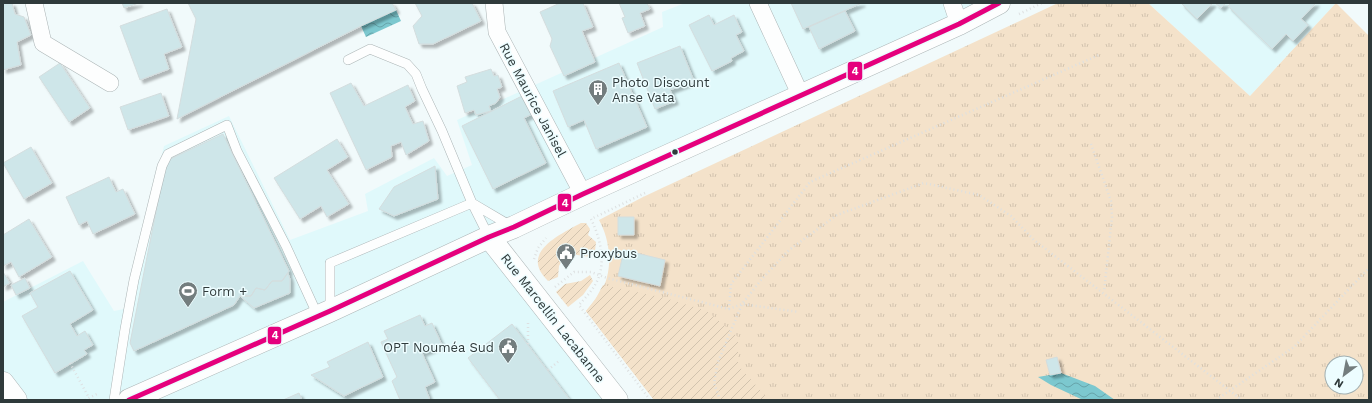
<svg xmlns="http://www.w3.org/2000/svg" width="1372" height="403" font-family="'Work Sans',sans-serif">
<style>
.built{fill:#e0f9fb}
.park{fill:url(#park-tufts);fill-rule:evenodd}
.garden{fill:url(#garden-furrows)}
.water{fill:url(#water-waves)}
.building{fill:#cee6e9;stroke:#d4ddde;filter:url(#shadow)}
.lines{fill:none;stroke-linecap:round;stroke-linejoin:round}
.lane-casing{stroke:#acb5b6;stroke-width:10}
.street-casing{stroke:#acb5b6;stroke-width:18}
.secondary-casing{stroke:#acb5b6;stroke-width:23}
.primary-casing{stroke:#acb5b6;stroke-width:23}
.path{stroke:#dde0e1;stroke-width:2.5;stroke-dasharray:1 3;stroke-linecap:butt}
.lane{stroke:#fdfefe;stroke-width:9}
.street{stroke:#fdfefe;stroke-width:17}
.secondary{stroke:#fdfefe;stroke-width:22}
.primary{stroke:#fdfefe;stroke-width:22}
.bus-1-casing{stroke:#edfdff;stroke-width:8}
.bus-1{stroke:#e5007d;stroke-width:5}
.bus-dot{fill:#2f3a3b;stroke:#edfdff;stroke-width:1.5}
.labels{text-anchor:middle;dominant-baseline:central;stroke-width:3;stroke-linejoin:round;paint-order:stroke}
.poi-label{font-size:13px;fill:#2f3a3b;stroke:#edfdff;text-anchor:start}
.street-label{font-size:13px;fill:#2f3a3b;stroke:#edfdff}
.line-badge{stroke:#edfdff;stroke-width:1.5}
.badge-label{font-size:11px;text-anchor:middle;font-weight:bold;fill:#fff}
</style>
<defs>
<pattern id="park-tufts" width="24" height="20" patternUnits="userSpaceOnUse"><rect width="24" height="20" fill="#f4e2ca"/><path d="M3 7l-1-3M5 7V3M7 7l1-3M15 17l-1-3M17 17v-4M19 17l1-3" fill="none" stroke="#d2c3ae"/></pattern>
<pattern id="garden-furrows" width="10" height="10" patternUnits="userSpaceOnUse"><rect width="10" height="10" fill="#f4e2ca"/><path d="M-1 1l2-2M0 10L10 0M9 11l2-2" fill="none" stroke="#d2c3ae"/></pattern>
<pattern id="water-waves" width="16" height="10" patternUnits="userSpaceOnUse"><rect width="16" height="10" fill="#7cc8cf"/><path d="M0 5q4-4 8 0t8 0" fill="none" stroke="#66a3a9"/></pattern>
<filter id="shadow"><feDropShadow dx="3.5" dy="3.5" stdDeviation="1" flood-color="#0004"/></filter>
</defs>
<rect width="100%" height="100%" fill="#f1fafb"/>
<path class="built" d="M685,3h314l-510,234 128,163h-614v-98l80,-41 31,50 10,-2 40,-163 65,-30 61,124 78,-29 -3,-17 69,-36 13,18 25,-11 -15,-45 206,-93 -1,-15z
M1148,3h188l-86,93z"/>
<path class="park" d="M1058,3h90l102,93 86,-93 33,33v364h-715l-68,-89c7,-9 19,-23 21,-34 5,-19 1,-41 -8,-57l44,-23zM1332,363h24v24h-24z"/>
<path class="garden" d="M581,223h5l4,6 -2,6 8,7 -1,9 -5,6 -19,-3 -7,2 -5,10 -1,11 -10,4c-29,-28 11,-46 33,-58z
M590,275l3,6 -10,14 -15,12 -12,-15 9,-8 16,-3z
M603,285l62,13 42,13 31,26v28l31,35h-115l-68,-89 9,-11z"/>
<path class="water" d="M396,10l5,11 -35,16 -5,-11z
M1061,373l34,13 20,14h-32l-32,-15 -13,-8z"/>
<path class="building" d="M3,3h9l3,11 9,3 7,18 -14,7 4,23 -18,5z
M122,3h17l-15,5z
M188,3h204l4,7 -35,16 -184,93 19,-100z
M415,3h57l9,18 -48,23h-14l-6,-18 9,-10z
M560,3h23l10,24 -11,4 13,31 -31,14 -14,-30 2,-7 -12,-27z
M619,3h28l3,6 -10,4 5,13 -17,7 -6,-15 3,-1z
M791,3h71l-59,26z
M1181,3h32l-16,16z
M1215,3h11l-5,5z
M1231,3h85l-15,16 7,6 -15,16 -7,-7 -14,15 -44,-43z
M167,9l15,38 -18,7 5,15 -29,11 -20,-54z
M845,11l10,20 -36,18 -10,-22z
M709,15l5,10 20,-10 8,17 -6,3 8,16 -13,7 1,3 -20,10 -23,-46z
M680,46l14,35 -24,9 5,11 -20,8 -18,-46z
M60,63l30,45 -21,14 -30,-45z
M619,63l28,64 -51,22 -12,-29 -16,7 -15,-36z
M491,69l3,7 4,-1 4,12 -5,2 3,8 -4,6 -7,3 2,5 -15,4 -2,-5 -9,3 -8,-27 10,-4 -2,-5z
M351,83l13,23 44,-21 7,16 -10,6 8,17 10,-3 6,20 -23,14 -5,-13 -10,4 1,11 -26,13 -36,-77z
M161,93l8,23 -41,14 -8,-23z
M526,94l10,18 -12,6 22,45 -53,26 -31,-63z
M223,134l66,137 -7,10h-10l-7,9 -9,-2 -5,8h-11l-6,9 -100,46 -4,-8 36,-182z
M337,139l11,18 -21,13 22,34 -22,13 -6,-11 -21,13 -26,-41z
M31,147l21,36 -28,16 -21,-36z
M435,166l3,33 -44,17 -15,-7 15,-22z
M109,177l7,15 7,-3 12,25 -42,20 -6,-13 -8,4 -13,-28z
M618,217h16v18h-16z
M29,219l23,38 -33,20 -8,-15 -8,4v-31z
M624,250l41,10 -5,26 -42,-10z
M70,271l23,39 -23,14 7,12 8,-5 8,14 -9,5 3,4 -32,19 -33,-57 16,-9 -8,-14z
M3,272l7,11 -7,4z
M288,273l2,6v14l-36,15 -14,-12h11l5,-8 9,2 7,-9h10z
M25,278l5,10 -14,7 -5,-10z
M420,315l5,11 7,-3 10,22 -20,8 13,29 -10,5 5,13h-30l-8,-19 5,-4 -16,-35 7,-3 -4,-8z
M512,324l16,21 42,55h-70l-32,-42z
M368,342l15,35 -39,19 -33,-21 19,-8 -3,-5z
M1057,357l4,16 -11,2 -4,-15z
M299,393l3,7h-19z"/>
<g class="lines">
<g class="lane-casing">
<path id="lane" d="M348,60l22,-11 37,15 9,10 6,15 20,42 30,72 17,34
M330,311v-48l142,-60 39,23
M114,400l11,-71 9,-49 28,-114 6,-12 59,-29 10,26 49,95 32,70"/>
</g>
<g class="street-casing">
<path id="street" d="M34,3l9,40 67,40
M494,3l3,29 86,162
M758,3l43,93
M952,3l7,21"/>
</g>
<g class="secondary-casing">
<path id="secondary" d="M489,237l128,163
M3,383l13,17"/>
</g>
<g class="primary-casing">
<path id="primary" d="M129,400l201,-89 159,-74 25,-10 69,-33 376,-170 40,-21"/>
</g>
<path class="path" d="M1019,14l23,-11
M1091,144l20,57 1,16 -8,75
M645,193l-54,26c9,18 16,45 5,64 -4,8 -11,15 -17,22l71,95
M534,259l4,-11 8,-10
M555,287l19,-15h17l16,6 122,31 13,-5 19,-24 28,-30 48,-35 87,-32 55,12 32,21 23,24 208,160
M729,309l2,-25 79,-102 289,-127
M528,323v22
M70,363l19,35
M548,370l11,-9
M85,400l14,-7
M720,400l-6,-17 4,-21 24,-58 57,8
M1216,400l78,-53 75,-79"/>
<use href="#lane" class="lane"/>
<use href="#street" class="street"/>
<use href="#secondary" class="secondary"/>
<use href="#primary" class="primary"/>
<g class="bus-1-casing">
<path id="bus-1" d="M129,400l201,-89 159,-74 25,-10 69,-33 376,-170 40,-21"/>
</g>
<use href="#bus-1" class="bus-1"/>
</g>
<defs>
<g id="building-pin" transform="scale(1)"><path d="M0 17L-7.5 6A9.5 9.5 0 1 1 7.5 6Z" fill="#737d7e" stroke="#edfdff"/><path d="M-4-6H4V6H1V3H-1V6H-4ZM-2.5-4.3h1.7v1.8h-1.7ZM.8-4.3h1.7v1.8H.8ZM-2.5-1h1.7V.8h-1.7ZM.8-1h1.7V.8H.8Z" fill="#fff"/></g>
<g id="civic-pin" transform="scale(1)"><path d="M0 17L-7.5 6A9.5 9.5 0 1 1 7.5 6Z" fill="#737d7e" stroke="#edfdff"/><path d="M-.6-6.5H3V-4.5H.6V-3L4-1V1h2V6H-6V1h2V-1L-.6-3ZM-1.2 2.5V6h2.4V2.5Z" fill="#fff"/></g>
<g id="stadium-pin" transform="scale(1)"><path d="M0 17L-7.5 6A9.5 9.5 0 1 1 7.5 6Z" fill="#737d7e" stroke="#edfdff"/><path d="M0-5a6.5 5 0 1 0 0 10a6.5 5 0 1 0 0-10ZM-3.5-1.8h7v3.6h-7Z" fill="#fff"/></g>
</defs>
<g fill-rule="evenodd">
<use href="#building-pin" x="598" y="89"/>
<use href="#civic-pin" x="566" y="253"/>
<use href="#stadium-pin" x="188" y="291"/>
<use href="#civic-pin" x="508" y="347"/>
</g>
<circle class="bus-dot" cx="675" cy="152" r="3.5"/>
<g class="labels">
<g class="poi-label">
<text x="612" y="82">Photo Discount<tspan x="612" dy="15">Anse Vata</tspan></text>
<text x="580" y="253">Proxybus</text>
<text x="202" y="291">Form +</text>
<text x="494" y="347" text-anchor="end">OPT Nouméa Sud</text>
</g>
<g class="street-label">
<text transform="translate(533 100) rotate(62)">Rue Maurice Janisel</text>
<text transform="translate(553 318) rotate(52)">Rue Marcellin Lacabanne</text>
</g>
</g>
<g class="line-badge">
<rect x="847" y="61" width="16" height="20" rx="4" fill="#e5007d"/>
<rect x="557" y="193" width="15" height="19" rx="4" fill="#e5007d"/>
<rect x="267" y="326" width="15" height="19" rx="4" fill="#e5007d"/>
</g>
<g class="badge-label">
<text x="855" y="75">4</text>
<text x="565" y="207">4</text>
<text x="275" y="339">4</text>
</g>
<rect width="1372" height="403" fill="none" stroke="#2f3a3b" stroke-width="8"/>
<g transform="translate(1344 375) rotate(212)"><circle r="19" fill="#edfdff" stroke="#a1afb1"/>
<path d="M0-3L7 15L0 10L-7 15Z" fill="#737d7e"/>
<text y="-6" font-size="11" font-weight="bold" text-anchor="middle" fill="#2f3a3b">N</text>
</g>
</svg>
